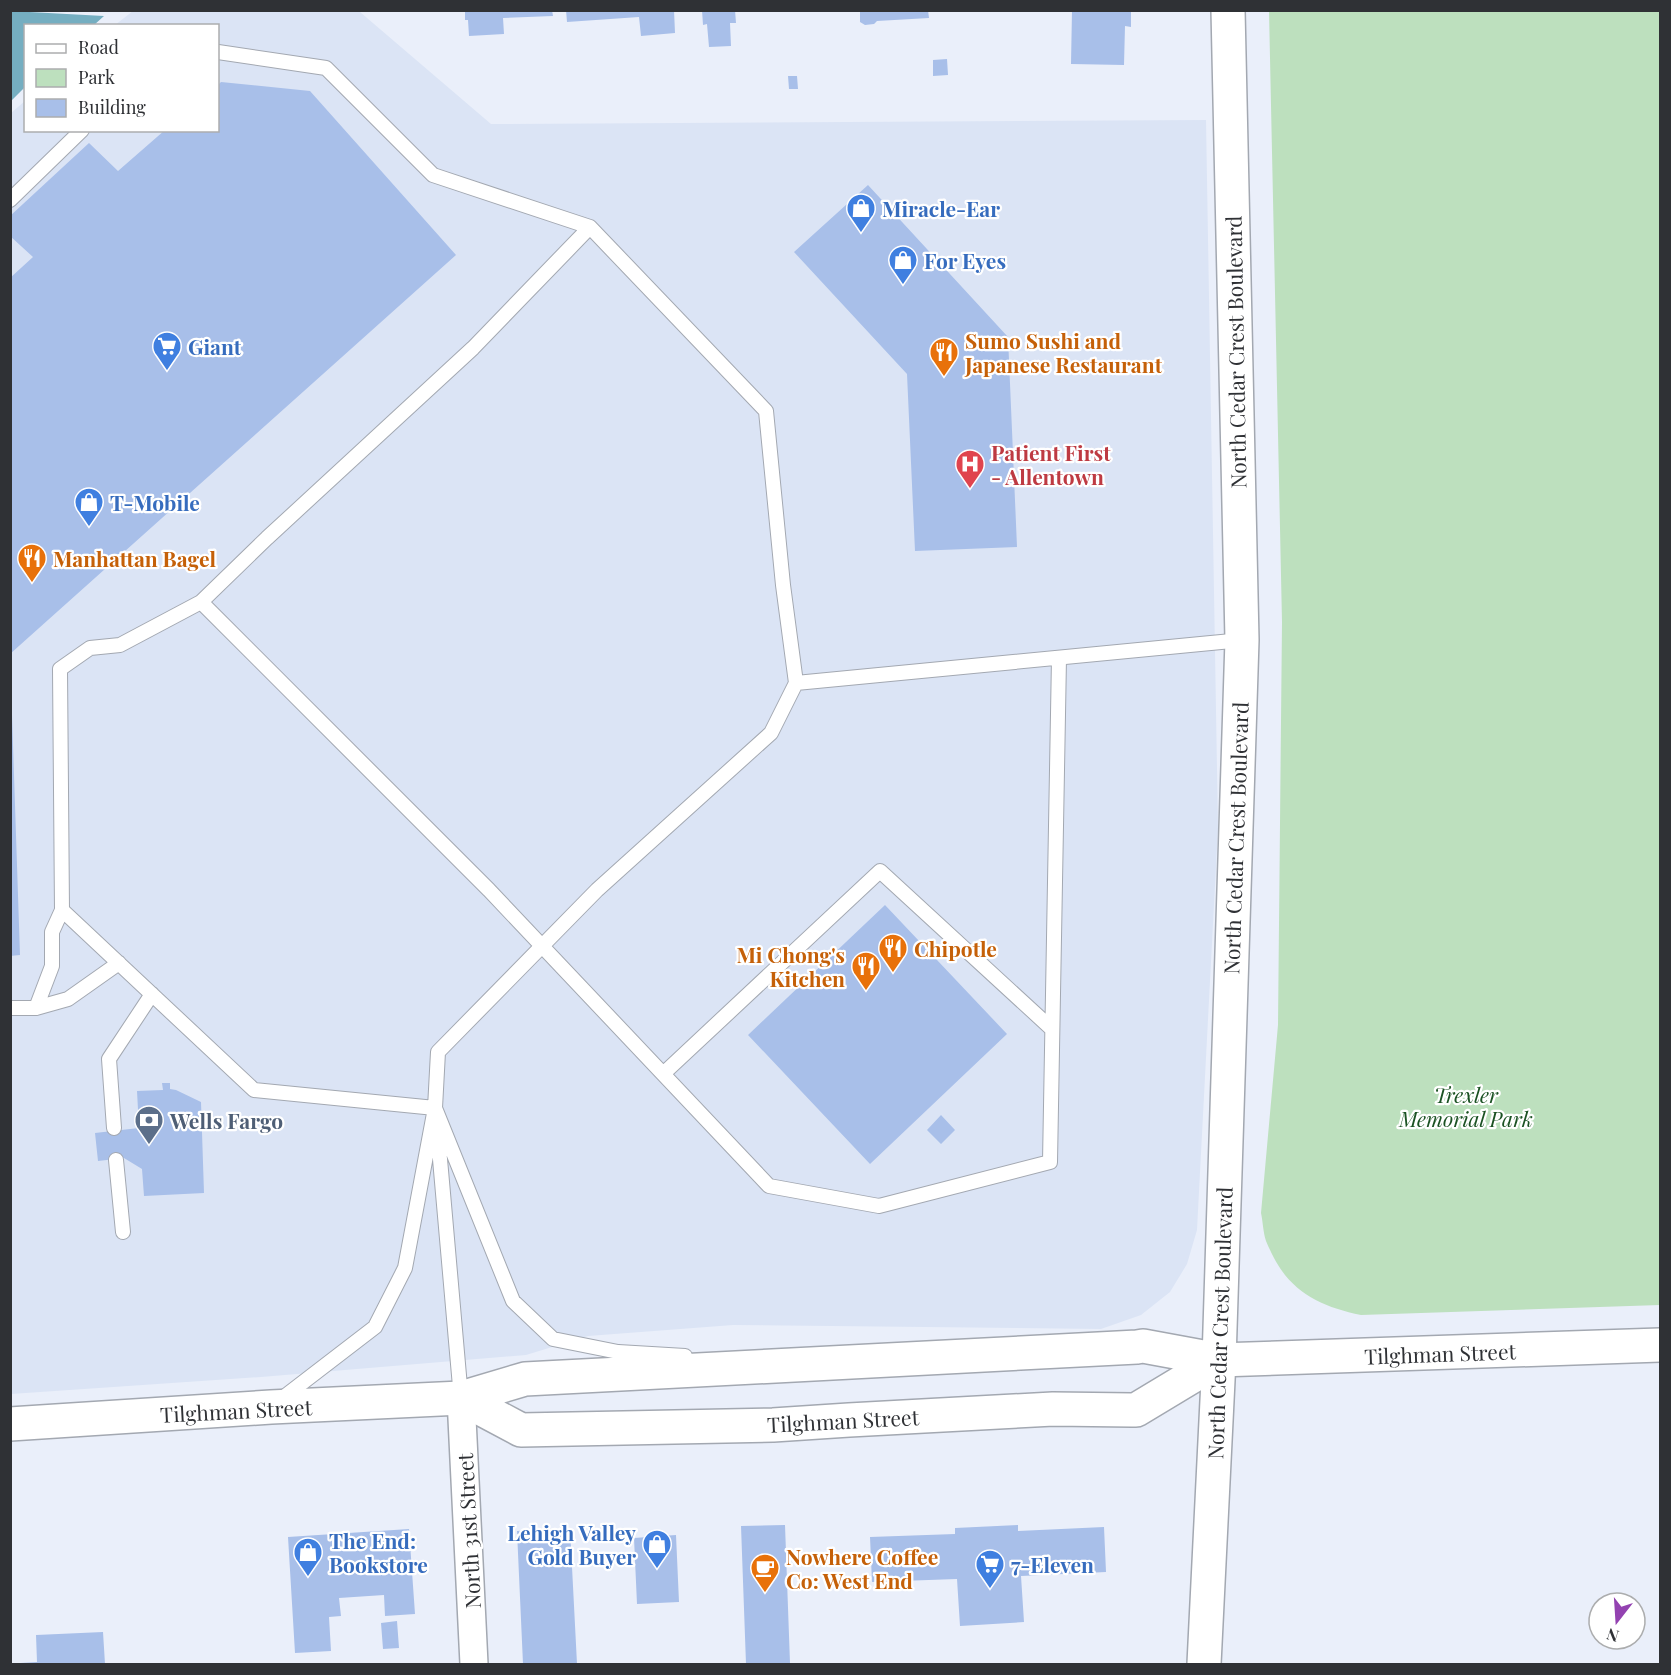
<svg xmlns="http://www.w3.org/2000/svg" width="1671" height="1675" font-family="'Playfair Display',serif">
<style>
.built{fill:#dbe4f5}
.green{fill:#bde0be}
.water{fill:#75aec1}
.building{fill:#a8bfe9}
.lines{fill:none;stroke-linecap:round;stroke-linejoin:round}
.lane-casing{stroke:#a3a8b1;stroke-width:16}
.street-casing{stroke:#a3a8b1;stroke-width:30}
.primary-casing{stroke:#a3a8b1;stroke-width:36}
.lane{stroke:#fff;stroke-width:14}
.street{stroke:#fff;stroke-width:27}
.primary{stroke:#fff;stroke-width:33}
.labels{text-anchor:middle;dominant-baseline:central;stroke-width:4.5;stroke-linejoin:round;paint-order:stroke}
.shop-label{font-size:21px;font-weight:bold;fill:#366cbe;stroke:#fff;text-anchor:start}
.food-label{font-size:21px;font-weight:bold;fill:#c56008;stroke:#fff;text-anchor:start}
.street-label{font-size:21px;fill:#2f3135;stroke:#fff}
.health-label{font-size:21px;font-weight:bold;fill:#be3a42;stroke:#fff;text-anchor:start}
.park-label{font-size:21px;font-style:italic;fill:#1b5223;stroke:#fff}
.service-label{font-size:21px;font-weight:bold;fill:#4e5e75;stroke:#fff;text-anchor:start}
</style>
<rect width="100%" height="100%" fill="#eaeffa"/>
<path class="built" d="M351,10l9,2 131,112 715,-4 12,708 -21,402 -10,34 -17,28 -29,23 -40,14 -368,-4 -145,11 -62,19 -265,22 -250,17v-1281l14,-12 1,29h192v-104l-103,-1 18,-14z"/>
<path class="green" d="M1269,11h391v1294l-299,10c-38,-8 -68,-21 -87,-57 -3,-6 -6,-12 -8,-17 -3,-9 -3,-19 -5,-28l17,-188 4,-403z"/>
<path class="water" d="M11,11l93,5 -10,9 -68,1 -1,61 -14,14z"/>
<path class="building" d="M465,10h87l1,6 -50,2 1,16 -35,2 -1,-16h-3z
M566,10h108l1,23 -34,3 -2,-19 -72,5z
M702,10h33l1,13h-6l1,23 -22,1 -2,-23 -4,1z
M860,10h68l1,8 -52,3 -3,3 -9,1 -5,-3z
M1072,10l59,1v16l-6,-1 -1,39 -53,-1z
M947,59l1,16 -15,1v-16z
M788,76h9l1,13h-9z
M221,82l89,9 146,164 -446,399v-376l23,-21 -23,-21v-20l79,-73 29,28 47,-41h53v-45z
M868,185l140,152 9,210 -102,4 -8,-177 -113,-122z
M10,715h2l8,240 -10,1z
M885,905l122,129 -137,130 -122,-129z
M162,1083h8v6l6,1 25,12 3,91 -60,3 -2,-27 -18,-11 -26,3 -3,-28 44,-5 -2,-37 26,-1z
M941,1115l14,15 -14,14 -14,-14z
M785,1525l5,138 -44,1 -5,-138z
M1018,1525v6l86,-4 2,45 -85,4 3,46 -64,4 -3,-47 -85,3 -2,-45 85,-3v-6z
M570,1528l7,136h-54l-6,-133z
M409,1529l6,85 -30,2 -1,-21 -45,3 2,18 -12,1 2,34 -36,2 -7,-116z
M676,1535l3,67 -42,2 -3,-66z
M397,1621l2,27 -16,1 -2,-26z
M103,1632l2,32h-85v-1l17,-1 -1,-27z"/>
<g class="lines">
<g class="lane-casing">
<path id="lane" d="M218,52l108,16 107,107 157,52 176,184 17,174 13,98
M10,200l72,-70
M201,602l288,288 280,296 110,20 171,-44 9,-504
M10,1008h26l32,-9 51,-36
M36,1008l16,-42v-34l10,-22
M663,1074l217,-203 172,158
M435,1108l-181,-18 -192,-180 -2,-241 30,-21 30,-3 81,-43 66,-64 206,-190 117,-121
M435,1108l78,193 40,38 65,13 67,4
M437,1125l24,273
M114,1128l-5,-69 43,-65
M116,1160l7,72
M280,1400l95,-73 30,-59 30,-160 3,-56 159,-162 174,-157 25,-50 446,-43"/>
</g>
<g class="street-casing">
<path id="street" d="M461,1398l13,266"/>
</g>
<g class="primary-casing">
<path id="primary" d="M461,1398l60,32 252,-5 76,-5 204,-11 79,1h4l83,-50
M10,1424l261,-17 190,-9 64,-19 612,-32 6,-1 76,14 441,-15
M1204,1664l15,-304 23,-720 -14,-630"/>
</g>
<use href="#lane" class="lane"/>
<use href="#street" class="street"/>
<use href="#primary" class="primary"/>
</g>
<defs>
<g id="shop-pin" transform="scale(1.5)"><path d="M0 17L-7.5 6A9.5 9.5 0 1 1 7.5 6Z" fill="#3f7fe0" stroke="#fff"/><path d="M-5-2.5h2.3a2.7 3.5 0 0 1 5.4 0H5L5.5 6h-11ZM-1.5-2.5h3a1.5 2.3 0 0 0-3 0Z" fill="#fff"/></g>
<g id="supermarket-pin" transform="scale(1.5)"><path d="M0 17L-7.5 6A9.5 9.5 0 1 1 7.5 6Z" fill="#3f7fe0" stroke="#fff"/><path d="M-6-5.5h2.5l.6 2H6L4.5 2H-2.5L-4.4-4H-6ZM-1.5 3.2a1.3 1.3 0 1 0 .1 0ZM3 3.2a1.3 1.3 0 1 0 .1 0Z" fill="#fff"/></g>
<g id="restaurant-pin" transform="scale(1.5)"><path d="M0 17L-7.5 6A9.5 9.5 0 1 1 7.5 6Z" fill="#e8710a" stroke="#fff"/><path d="M-5-6h1v4h1v-4h1v4h1v-4h1v5L-1.5 .5V6h-2V.5L-5-1ZM5-6V6H3V1.5H1.5Q1.5-4 5-6Z" fill="#fff"/></g>
<g id="hospital-pin" transform="scale(1.5)"><path d="M0 17L-7.5 6A9.5 9.5 0 1 1 7.5 6Z" fill="#e0444e" stroke="#fff"/><path d="M-5-5h3v3.5h4V-5h3V5h-3V1.5h-4V5h-3Z" fill="#fff"/></g>
<g id="bank-pin" transform="scale(1.5)"><path d="M0 17L-7.5 6A9.5 9.5 0 1 1 7.5 6Z" fill="#5c6f8a" stroke="#fff"/><path d="M-6-4H6V4H-6ZM0-2.3a2.3 2.3 0 1 0 0 4.6a2.3 2.3 0 1 0 0-4.6Z" fill="#fff"/></g>
<g id="cafe-pin" transform="scale(1.5)"><path d="M0 17L-7.5 6A9.5 9.5 0 1 1 7.5 6Z" fill="#e8710a" stroke="#fff"/><path d="M-5.5-4.5H6V0H3Q3 3.5 0 3.5H-2.5Q-5.5 3.5-5.5 0ZM3-3.2v2h1.7v-2ZM-6 4.5H4V6H-6Z" fill="#fff"/></g>
</defs>
<g fill-rule="evenodd">
<use href="#shop-pin" x="861" y="208"/>
<use href="#shop-pin" x="903" y="260"/>
<use href="#supermarket-pin" x="167" y="346"/>
<use href="#restaurant-pin" x="944" y="352"/>
<use href="#hospital-pin" x="970" y="464"/>
<use href="#shop-pin" x="89" y="502"/>
<use href="#restaurant-pin" x="32" y="558"/>
<use href="#restaurant-pin" x="893" y="948"/>
<use href="#restaurant-pin" x="866" y="966"/>
<use href="#bank-pin" x="149" y="1120"/>
<use href="#shop-pin" x="657" y="1544"/>
<use href="#shop-pin" x="308" y="1552"/>
<use href="#supermarket-pin" x="990" y="1564"/>
<use href="#cafe-pin" x="765" y="1568"/>
</g>
<g class="labels">
<g class="shop-label">
<text x="882" y="208">Miracle-Ear</text>
<text x="924" y="260">For Eyes</text>
<text x="188" y="346">Giant</text>
<text x="110" y="502">T-Mobile</text>
<text x="636" y="1532" text-anchor="end">Lehigh Valley<tspan x="636" dy="24">Gold Buyer</tspan></text>
<text x="329" y="1540">The End:<tspan x="329" dy="24">Bookstore</tspan></text>
<text x="1011" y="1564">7-Eleven</text>
</g>
<g class="food-label">
<text x="965" y="340">Sumo Sushi and<tspan x="965" dy="24">Japanese Restaurant</tspan></text>
<text x="53" y="558">Manhattan Bagel</text>
<text x="914" y="948">Chipotle</text>
<text x="845" y="954" text-anchor="end">Mi Chong's<tspan x="845" dy="24">Kitchen</tspan></text>
<text x="786" y="1556">Nowhere Coffee<tspan x="786" dy="24">Co: West End</tspan></text>
</g>
<g class="street-label">
<text transform="translate(1235 352) rotate(-91)">North Cedar Crest Boulevard</text>
<text transform="translate(1235 838) rotate(-88)">North Cedar Crest Boulevard</text>
<text transform="translate(1219 1323) rotate(-88)">North Cedar Crest Boulevard</text>
<text transform="translate(1440 1353) rotate(-2)">Tilghman Street</text>
<text transform="translate(236 1410) rotate(-3)">Tilghman Street</text>
<text transform="translate(843 1420) rotate(-3)">Tilghman Street</text>
<text transform="translate(468 1531) rotate(-93)">North 31st Street</text>
</g>
<g class="health-label">
<text x="991" y="452">Patient First<tspan x="991" dy="24">- Allentown</tspan></text>
</g>
<g class="park-label">
<text x="1466" y="1094">Trexler<tspan x="1466" dy="24">Memorial Park</tspan></text>
</g>
<g class="service-label">
<text x="170" y="1120">Wells Fargo</text>
</g>
</g>
<rect width="1671" height="1675" fill="none" stroke="#2f3135" stroke-width="24"/>
<rect x="24" y="24" width="195" height="108" fill="#ffffff" stroke="#acadae" stroke-width="1.5"/>
<rect x="36" y="44" width="30" height="9" fill="#ffffff" stroke="#acadae" stroke-width="1.5"/>
<text x="78" y="54" font-size="18" fill="#2f3135">Road</text>
<rect x="36" y="69" width="30" height="18" fill="#bde0be" stroke="#acadae" stroke-width="1.5"/>
<text x="78" y="84" font-size="18" fill="#2f3135">Park</text>
<rect x="36" y="99" width="30" height="18" fill="#a8bfe9" stroke="#acadae" stroke-width="1.5"/>
<text x="78" y="114" font-size="18" fill="#2f3135">Building</text>
<g transform="translate(1617 1621) rotate(197)"><circle r="28" fill="#ffffff" stroke="#acadae" stroke-width="1.5"/>
<path d="M0-4.5L10 22L0 15L-10 22Z" fill="#9342b1"/>
<text y="-9" font-size="16" font-weight="bold" text-anchor="middle" fill="#2f3135">N</text>
</g>
</svg>
